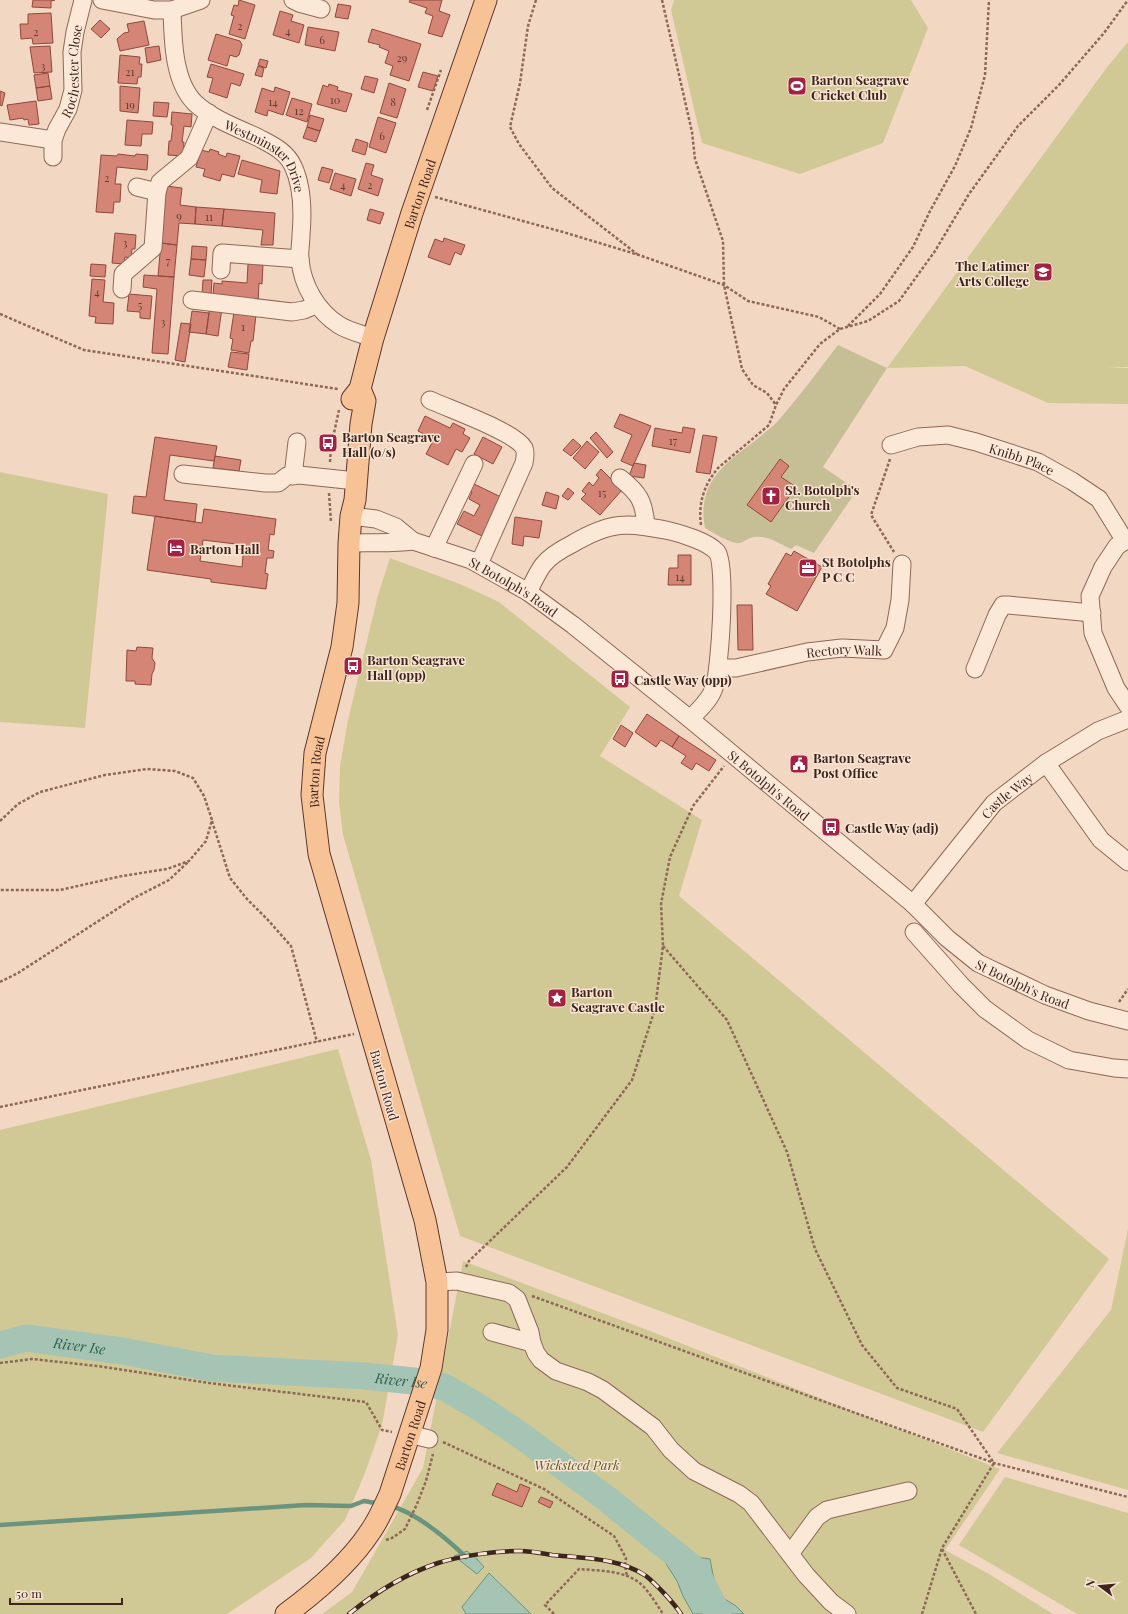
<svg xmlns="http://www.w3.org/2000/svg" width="1128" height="1614" font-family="'Playfair Display',serif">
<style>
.green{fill:#d1c995}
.cemetery{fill:#c6bf95}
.water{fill:#a5c4b3;stroke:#6b947f}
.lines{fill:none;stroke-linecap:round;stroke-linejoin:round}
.stream{stroke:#6b947f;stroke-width:4.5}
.river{stroke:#a5c4b3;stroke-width:27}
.building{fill:#d48575;stroke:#90483b;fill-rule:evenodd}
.minor-casing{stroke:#8e6757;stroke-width:19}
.major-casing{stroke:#5c362c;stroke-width:23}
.path{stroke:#8e6757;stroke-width:2.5;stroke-dasharray:3 2;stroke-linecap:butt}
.minor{stroke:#fce8d7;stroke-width:17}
.major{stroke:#f8c297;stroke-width:21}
.rail-casing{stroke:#3d241d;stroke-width:4.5}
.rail{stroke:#f9e4d3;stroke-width:3;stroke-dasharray:9;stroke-linecap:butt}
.labels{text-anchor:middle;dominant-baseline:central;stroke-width:3;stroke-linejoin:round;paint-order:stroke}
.number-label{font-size:11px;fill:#633c33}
.street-label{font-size:13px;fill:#3d241d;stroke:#f9e4d3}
.poi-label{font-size:13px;font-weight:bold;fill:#3d241d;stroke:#f9e4d3;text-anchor:start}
.park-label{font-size:13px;font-style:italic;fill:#5b5b22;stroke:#f9e4d3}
.water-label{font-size:14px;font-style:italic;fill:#2b5e4e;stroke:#f9e4d3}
</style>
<rect width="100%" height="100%" fill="#f2d8c3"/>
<path class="green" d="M674,0h237l17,28 -45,115 -83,31 -98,-31 -31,-133z
M1128,42v325h-21l21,1v36l-80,-1 -83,-37 -78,2 221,-302z
M0,472l108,22 -23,234 -85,-6z
M390,558l70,26 39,18 131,105 -30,49 102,64 -23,76 430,363 -126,173 -523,-196 -117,-401 -4,-33 1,-36 8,-46 30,-125z
M338,1049l33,111 27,175 -16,90 -17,48 -20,47 -34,38 -84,56h-227v-484z
M1128,1229v261l-131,-37 114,-143z
M463,1261l182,68 355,140 -55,81 44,24 64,40h-731l30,-22 71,-124z
M1005,1477l123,36v101h-51l-118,-69z"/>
<path class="cemetery" d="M838,345l49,23 -64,99 34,23 -43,63 -18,-8 -5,4c-13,-6 -26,-16 -41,-11 -5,2 -8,6 -14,5 -10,-2 -22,-10 -31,-15 -9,-48 23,-66 56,-92 5,-5 12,-9 16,-14 22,-25 41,-51 61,-77z"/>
<path class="water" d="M670,1547l18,9 22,3 3,16 7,21 16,10 8,8h-51l-10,-18 -6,-15 -14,-22z
M467,1551l10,8 7,8 -7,7 -23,-18z
M489,1573l42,41h-65l-4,-7z"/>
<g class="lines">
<path class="stream" d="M390,1506c25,6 57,33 76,51
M0,1525l306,-20 45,1 13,-5 17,3"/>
<path class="river" id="s1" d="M0,1345l26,-7 96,13 90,17 153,8 58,6 21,5 33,19 42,28 88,65 88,71 23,44"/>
</g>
<path class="building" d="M33,0h22l-4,1v7l-19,-1z
M239,0l16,5 -10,34 -16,-5 5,-18 -3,-1 3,-10 4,1z
M410,0h32l-3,11 11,4 -8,22 -14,-4 5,-17 -8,-3 2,-5 -18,-6z
M338,4l13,2 -3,13 -13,-2z
M280,11l13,4 -2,6 13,4 -5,18 -26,-8z
M51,13l2,30 -20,1 -1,-6 -11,1 -1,-15h8v-10z
M100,20l10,9 -9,9 -10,-9z
M144,21l5,24 -29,6 -3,-12 7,-6 5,-1 -2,-8z
M308,27l31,5 -4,19 -30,-6z
M372,29l49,15 -12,37 -19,-6 3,-9 -8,-3 4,-12 -10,-4 1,-2 -12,-3z
M216,34l24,7 2,4 -3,10 -3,2 -6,-2 -3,11 -19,-6z
M50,46l2,26 -18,1 -4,-26z
M159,46l2,14 -14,3 -2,-15z
M120,55l20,2 -1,7h3l-1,13h-3l-1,7 -19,-1z
M260,59l8,2 -2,7 -8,-3z
M211,64l33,10 -4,12 -9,-3 -4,15 -18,-6 4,-14 -6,-1z
M258,66l6,2 -2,9 -7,-2z
M423,72l15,4 -5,15 -15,-4z
M48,73l2,13 -14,2 -2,-13z
M365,76l13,3 -4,14 -13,-4z
M389,83l17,6 -9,29 -17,-5z
M329,84l9,3 -1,3 15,4 -6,18 -29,-8 6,-19 5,2z
M50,86l2,13 -14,2 -2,-13z
M120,86l20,2 -2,25 -18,-2z
M275,87l15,5 -7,23 -15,-5 -1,6 -12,-4 7,-24 12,4z
M0,91l5,2 -3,13 -2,-1z
M292,98l20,6 -5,18 -21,-7z
M36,101l3,23 -10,1 -1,-6 -4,1 -1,-2 -13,2 -3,-15z
M154,102l15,1 -2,14 -14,-1z
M172,112l20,2 -1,13 -7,-1 -2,16h2l-1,14 -15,-1 1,-14h2l2,-16h-2z
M310,115l14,4 -4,12 -13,-4z
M378,117l18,6 -10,30 -17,-6z
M127,120l26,2 -1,12h-10l-1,12 -16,-1z
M307,127l13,4 -4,11 -13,-4z
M356,139l12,4 -3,12 -13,-4z
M210,149l9,3 -1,2 8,3 1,-4 13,3 -6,21 -12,-3 -2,7 -17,-5 2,-7 -9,-2 5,-17 8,2z
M118,154l17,2 1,-2 12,1 -1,15 -30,-3 -2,17h6l-1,18h-6l-1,11 -17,-1 5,-57 16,1z
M242,160l38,11 -3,23 -17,-2 2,-12 -24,-6z
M366,163l8,2 -3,10 12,4 -5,17 -20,-7z
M322,167l11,3 -4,13 -11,-3z
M335,173l21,6 -5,17 -21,-7z
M166,186l16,2 -2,17 16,2 -1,17 -16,-1 -2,22 -16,-2z
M196,207l28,2 -2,17 -27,-2z
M224,209l51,4 -2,32h-12l2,-15 -41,-4z
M370,209l14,4 -4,11 -13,-4z
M115,233l21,2 -1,14h-3l-1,9 -6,-1 -1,7 -12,-1z
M444,238l21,7 -4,10 -6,-3 -5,13 -22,-8 7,-18 8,3z
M161,243l16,2 -3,32 -16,-1z
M192,246l15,1 -1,13 -15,-1z
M191,259l15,1 -2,17 -15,-2z
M91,264l15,1 -1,12 -15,-1z
M248,264l15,1 -1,19 -3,-1 -1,21 -45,-9 1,-12 8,1v-3l25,2z
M144,275l30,2 -6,77 -16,-1 5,-64 -14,-2z
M92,279l13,1 -2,22 11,1 -1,21 -18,-1 1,-6 -7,-1z
M203,280h9l-1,15h-9z
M129,294l23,2 -2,23 -10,-1v-6l-13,-1z
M210,306l12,2 -4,28 -12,-2z
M192,311l17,2 -3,21 -17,-2z
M234,312l22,3 -3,26h-2l-2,12 -18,-3 2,-11 -3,-1z
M181,323l10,1 -6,38 -10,-2z
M231,352l18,2 -2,16 -19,-3z
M620,414l31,12 -18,40 -12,-5 11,-26 -18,-8z
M425,416l25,12 3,-5 12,6 -2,5 7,4 -8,14 -6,-3 -8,16 -22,-11 8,-15 -16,-8z
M683,427l12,2 -5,24 -38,-7 3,-18 27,5z
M596,432l17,20 -6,6 -17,-20z
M703,435l14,2 -7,37 -14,-2z
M155,437l62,9 -3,15 -44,-6 -6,45 33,4 -2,18 -63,-9 2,-17 12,1z
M483,437l19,10 -9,17 -19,-10z
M573,439l8,7 -10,10 -8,-6z
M587,441l12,11 -14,17 -12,-11z
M215,456l26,4 -2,11 -26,-3z
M780,459l9,7 -8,11 15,10 -25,35 -24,-17z
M634,463l12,2 -2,13 -15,-2z
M601,469l21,21 -22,25 -19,-16 5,-5 -4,-3 7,-9 4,4 6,-8 -3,-3z
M470,482l33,16 -19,39 -27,-13 7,-13 10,5 6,-11 -11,-6 3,-7 -6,-3z
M568,488l6,5 -6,7 -6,-4z
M546,492l13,4 -3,13 -14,-4z
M204,509l72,10 -2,16 -4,-1 -2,16 6,1 -1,7h-6l-2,15 3,1 -2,15 -55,-7v-3l-64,-9 8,-54 47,7zM203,540l41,5 -2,22 -42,-6z
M515,517l27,4 -3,17 -15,-2 -1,10 -11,-2z
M794,551l28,16 -25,44 -31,-17 5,-8 -3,-2 18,-31 5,3z
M678,555h13v30h-23l1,-17h9z
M737,605h15l1,45h-15z
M137,647l16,1 -1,10 3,5 -1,7 -2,4 -1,11 -16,-1v-3h-9l1,-31 9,1z
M647,714l32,22 -7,11 -11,-7 -5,7 -21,-15z
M621,725l12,8 -8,14 -12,-8z
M679,736l37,24 -7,11 -13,-8 -4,7 -11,-7 5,-7 -14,-9z
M497,1483l20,9 3,-8 10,4 -8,19 -30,-12z
M541,1497l12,5 -3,6 -12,-6z"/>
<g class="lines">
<g class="minor-casing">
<g id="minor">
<path d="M102,0l52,10h18l29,-10"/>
<path d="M293,0l6,3 22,6"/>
<path id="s2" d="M172,10c1,29 1,71 23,93 17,16 43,25 64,35 13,7 27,13 34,28 10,21 10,46 8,69 0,8 -2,16 -1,24 2,26 17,52 39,66 9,6 23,9 34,13"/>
<path d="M0,132l53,8"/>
<path id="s3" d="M53,157v-17l4,-11 11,-20 5,-19 -1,-38 3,-20 8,-32"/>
<path d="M157,192l3,-10 29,-24 20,-45"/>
<path d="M221,270l1,-17 78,6"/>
<path d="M122,289l1,-15 30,-26 4,-56 -20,-5"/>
<path d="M192,300l100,12 12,-2 12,-5"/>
<path d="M430,400c19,9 84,31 94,48 2,4 1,10 0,15l-45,101"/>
<path id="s4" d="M891,445l27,-8 30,-2 28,7 62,20 34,19 27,18 26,42"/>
<path d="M183,474l82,9h13l9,-7 12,-1 57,6"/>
<path d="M293,476l4,-34"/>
<path d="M620,478c19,15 24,23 26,48"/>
<path id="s5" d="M351,516l25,3 20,8 17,14 58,19 57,32 45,33 117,94 223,185 34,34 31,25 67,32 44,16 39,10"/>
<path d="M1128,539l-11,7 -14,21 -13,29 3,37 23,55 12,18"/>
<path d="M349,543c21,-1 42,1 64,-2"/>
<path d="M434,548l40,-84"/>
<path d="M528,592c5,-9 9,-19 15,-27 7,-9 19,-16 29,-21 39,-23 55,-22 98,-13 13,3 38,11 47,21 10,13 3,118 -3,136 -4,12 -15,22 -24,31"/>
<path id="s6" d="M718,668h18l71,-16 35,-4 42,2 11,-22 5,-28 2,-36"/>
<path d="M975,669l22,-54 6,-10h5l84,8"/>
<path d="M1046,763l55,77 27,22"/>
<path id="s7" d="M913,904l81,-101 52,-40 52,-32 30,-12"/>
<path d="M914,932l47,53 24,24 43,31 41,20 45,8 14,1"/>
<path d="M437,1282l20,-1 52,12 8,6 13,33 2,11 4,10 5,7 15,11 32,11 15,8 50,37 18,23 23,21 45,23 12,9 55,72 25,27 16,12"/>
<path d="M492,1332l40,11"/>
<path d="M409,1434l20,5"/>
<path d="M790,1554l27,-37 10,-7 81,-19"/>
</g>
</g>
<g class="major-casing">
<g id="major">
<path id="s8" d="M352,399l8,-10 13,-51 39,-125 74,-213"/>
<path id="s9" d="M286,1614c31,-23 63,-50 84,-82 8,-11 14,-25 20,-38l41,-126 6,-38v-48l-12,-62 -106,-366 -7,-59 3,-42 27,-106 6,-44 1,-60 2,-27 4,-16 6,-76 4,-23 -5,-12"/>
</g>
</g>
<path class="path" d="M536,0l-8,26 -8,57 -10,44 9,17 33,44 85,66
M662,0l30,132 3,27 28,82 1,44 18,84 11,16 14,8 9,12
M427,110l14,-40
M435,197l128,35 76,23 85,30 24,16 71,16 21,12
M0,314l84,36 254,39
M848,326l32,-32 33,-47 17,-36 25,-45 16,-38 14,-53 4,-75
M890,459l-19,56 23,37
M330,462l1,-15 8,-37
M329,493l2,29
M701,525c-3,-22 3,-40 17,-57l51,-43 7,-20 8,-16 36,-45 20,-15 28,-8 31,-20 36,-50 34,-57 49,-68 41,-41 45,-52 24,-33
M0,821l18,-17 22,-12 65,-17 42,-6 28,2 18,7 11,18 8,24 -6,21 -17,20 -22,8 -45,7 -62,14h-60
M212,821l18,57 17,21 20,20 24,27 26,96
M663,946l64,74 60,132 28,97 47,96 35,43 60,21 37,54
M0,982l18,-9 116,-75 35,-18 19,-18
M1119,1002l9,-13
M0,1107l354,-73
M466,1267l3,-6 98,-94 65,-87 23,-71 8,-63 -2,-42 9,-47 23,-51 31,-40
M532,1296l462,167 134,34
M0,1363l32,-4 65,7 112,17 157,19 16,28 10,2
M443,1442l101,47 70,47 12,22 -1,8 2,10
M386,1540l6,-2 13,-9 12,-25 9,-23 7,-27
M942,1549l34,65
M554,1614l-9,-9 34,-36c21,2 47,1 63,16 8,8 15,20 21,29
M922,1614l20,-66 52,-85"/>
<use href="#minor" class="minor"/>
<use href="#major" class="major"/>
<g class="rail-casing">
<path id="rail" d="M349,1614c27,-22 56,-40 89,-51 22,-7 57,-12 81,-12 11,0 22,2 33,4 31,3 68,3 94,21 10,8 28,27 35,38"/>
</g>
<use href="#rail" class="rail"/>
</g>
<defs>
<g id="stadium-square" transform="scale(1)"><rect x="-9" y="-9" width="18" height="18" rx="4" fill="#a32243" stroke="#f9e4d3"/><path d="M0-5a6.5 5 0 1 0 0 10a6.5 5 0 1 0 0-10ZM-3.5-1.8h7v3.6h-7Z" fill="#fff"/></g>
<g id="school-square" transform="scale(1)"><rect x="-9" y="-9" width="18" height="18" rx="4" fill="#a32243" stroke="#f9e4d3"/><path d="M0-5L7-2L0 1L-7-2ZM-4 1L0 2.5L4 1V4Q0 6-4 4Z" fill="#fff"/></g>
<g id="bus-square" transform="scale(1)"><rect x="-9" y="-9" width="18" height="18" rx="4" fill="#a32243" stroke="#f9e4d3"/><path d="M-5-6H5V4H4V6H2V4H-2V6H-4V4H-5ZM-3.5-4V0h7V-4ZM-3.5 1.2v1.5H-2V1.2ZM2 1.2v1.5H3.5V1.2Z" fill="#fff"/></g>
<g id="church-square" transform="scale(1)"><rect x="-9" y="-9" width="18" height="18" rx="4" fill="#a32243" stroke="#f9e4d3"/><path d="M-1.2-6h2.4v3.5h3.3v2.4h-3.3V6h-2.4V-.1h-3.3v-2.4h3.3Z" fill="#fff"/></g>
<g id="hotel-square" transform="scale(1)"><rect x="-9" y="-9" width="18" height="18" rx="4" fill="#a32243" stroke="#f9e4d3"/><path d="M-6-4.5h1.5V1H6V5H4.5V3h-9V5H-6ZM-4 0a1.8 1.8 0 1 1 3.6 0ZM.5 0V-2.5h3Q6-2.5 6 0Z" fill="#fff"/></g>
<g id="office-square" transform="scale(1)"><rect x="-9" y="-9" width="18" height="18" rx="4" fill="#a32243" stroke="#f9e4d3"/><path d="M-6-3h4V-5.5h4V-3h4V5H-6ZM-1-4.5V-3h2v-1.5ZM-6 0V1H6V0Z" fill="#fff"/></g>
<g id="civic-square" transform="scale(1)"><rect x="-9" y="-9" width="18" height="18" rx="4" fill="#a32243" stroke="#f9e4d3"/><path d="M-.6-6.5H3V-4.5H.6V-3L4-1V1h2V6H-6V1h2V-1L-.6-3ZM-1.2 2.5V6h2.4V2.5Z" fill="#fff"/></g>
<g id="sight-square" transform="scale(1)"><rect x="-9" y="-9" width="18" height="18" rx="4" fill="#a32243" stroke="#f9e4d3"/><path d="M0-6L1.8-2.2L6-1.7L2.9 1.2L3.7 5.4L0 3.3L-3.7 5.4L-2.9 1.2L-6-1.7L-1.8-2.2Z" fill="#fff"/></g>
</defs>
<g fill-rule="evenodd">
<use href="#stadium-square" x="797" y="86"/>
<use href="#school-square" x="1043" y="272"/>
<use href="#bus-square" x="328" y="443"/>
<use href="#church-square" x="771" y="496"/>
<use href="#hotel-square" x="176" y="548"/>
<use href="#office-square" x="808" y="568"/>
<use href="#bus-square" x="353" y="666"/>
<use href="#bus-square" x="620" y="679"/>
<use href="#civic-square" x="799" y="764"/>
<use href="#bus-square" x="831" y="827"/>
<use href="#sight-square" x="557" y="998"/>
</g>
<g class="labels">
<g class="number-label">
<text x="240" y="25">2</text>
<text x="288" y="30">4</text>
<text x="36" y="31">2</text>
<text x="322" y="39">6</text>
<text x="402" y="57">29</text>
<text x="43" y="65">3</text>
<text x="130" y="71">21</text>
<text x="335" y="99">10</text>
<text x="273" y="101">14</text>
<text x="393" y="101">8</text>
<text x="130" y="104">19</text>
<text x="299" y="110">12</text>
<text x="382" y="135">6</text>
<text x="107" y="177">2</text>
<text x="343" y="184">4</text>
<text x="370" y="184">2</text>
<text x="179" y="215">9</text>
<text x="209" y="216">11</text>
<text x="125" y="242">3</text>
<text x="168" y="260">7</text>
<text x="97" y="291">4</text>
<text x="140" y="304">5</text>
<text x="163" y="321">3</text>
<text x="243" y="326">1</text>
<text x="673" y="440">17</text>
<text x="602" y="492">15</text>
<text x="680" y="576">14</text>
</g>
<g class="street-label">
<text stroke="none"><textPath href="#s3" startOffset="90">Rochester Close</textPath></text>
<text stroke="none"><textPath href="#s2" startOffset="189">Westminster Drive</textPath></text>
<text stroke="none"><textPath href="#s8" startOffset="217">Barton Road</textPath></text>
<text stroke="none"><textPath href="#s4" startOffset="136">Knibb Place</textPath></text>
<text stroke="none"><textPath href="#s5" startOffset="180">St Botolph's Road</textPath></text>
<text stroke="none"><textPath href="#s6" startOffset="128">Rectory Walk</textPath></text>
<text stroke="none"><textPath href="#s9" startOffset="907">Barton Road</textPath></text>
<text stroke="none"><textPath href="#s5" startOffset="504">St Botolph's Road</textPath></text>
<text stroke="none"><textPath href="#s7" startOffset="144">Castle Way</textPath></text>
<text stroke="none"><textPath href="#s5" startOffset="828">St Botolph's Road</textPath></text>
<text transform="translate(385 1085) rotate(74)">Barton Road</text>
<text stroke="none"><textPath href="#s9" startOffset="223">Barton Road</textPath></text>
</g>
<g class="poi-label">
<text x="811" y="79">Barton Seagrave<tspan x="811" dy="15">Cricket Club</tspan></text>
<text x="1029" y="265" text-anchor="end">The Latimer<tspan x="1029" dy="15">Arts College</tspan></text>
<text x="342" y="436">Barton Seagrave<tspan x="342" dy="15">Hall (o/s)</tspan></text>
<text x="785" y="489">St. Botolph's<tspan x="785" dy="15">Church</tspan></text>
<text x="190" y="548">Barton Hall</text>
<text x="822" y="561">St Botolphs<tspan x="822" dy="15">P C C</tspan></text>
<text x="367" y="659">Barton Seagrave<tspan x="367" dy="15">Hall (opp)</tspan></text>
<text x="634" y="679">Castle Way (opp)</text>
<text x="813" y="757">Barton Seagrave<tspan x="813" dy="15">Post Office</tspan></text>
<text x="845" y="827">Castle Way (adj)</text>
<text x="571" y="991">Barton<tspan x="571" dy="15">Seagrave Castle</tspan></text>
</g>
<g class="park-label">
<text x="577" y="1464">Wicksteed Park</text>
</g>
<g class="water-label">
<text stroke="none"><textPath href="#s1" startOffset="81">River Ise</textPath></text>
<text stroke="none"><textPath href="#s1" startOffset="405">River Ise</textPath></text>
</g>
</g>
<g transform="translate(1100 1586) rotate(286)" stroke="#f9e4d3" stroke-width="3" paint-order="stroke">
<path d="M0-3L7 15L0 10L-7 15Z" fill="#3d241d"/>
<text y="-6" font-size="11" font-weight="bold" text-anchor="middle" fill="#3d241d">N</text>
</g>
<path d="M10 1598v6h112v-6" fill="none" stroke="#3d241d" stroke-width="2"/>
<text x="16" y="1598" font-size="12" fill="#3d241d" stroke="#f9e4d3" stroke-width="3" paint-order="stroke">50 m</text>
</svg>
